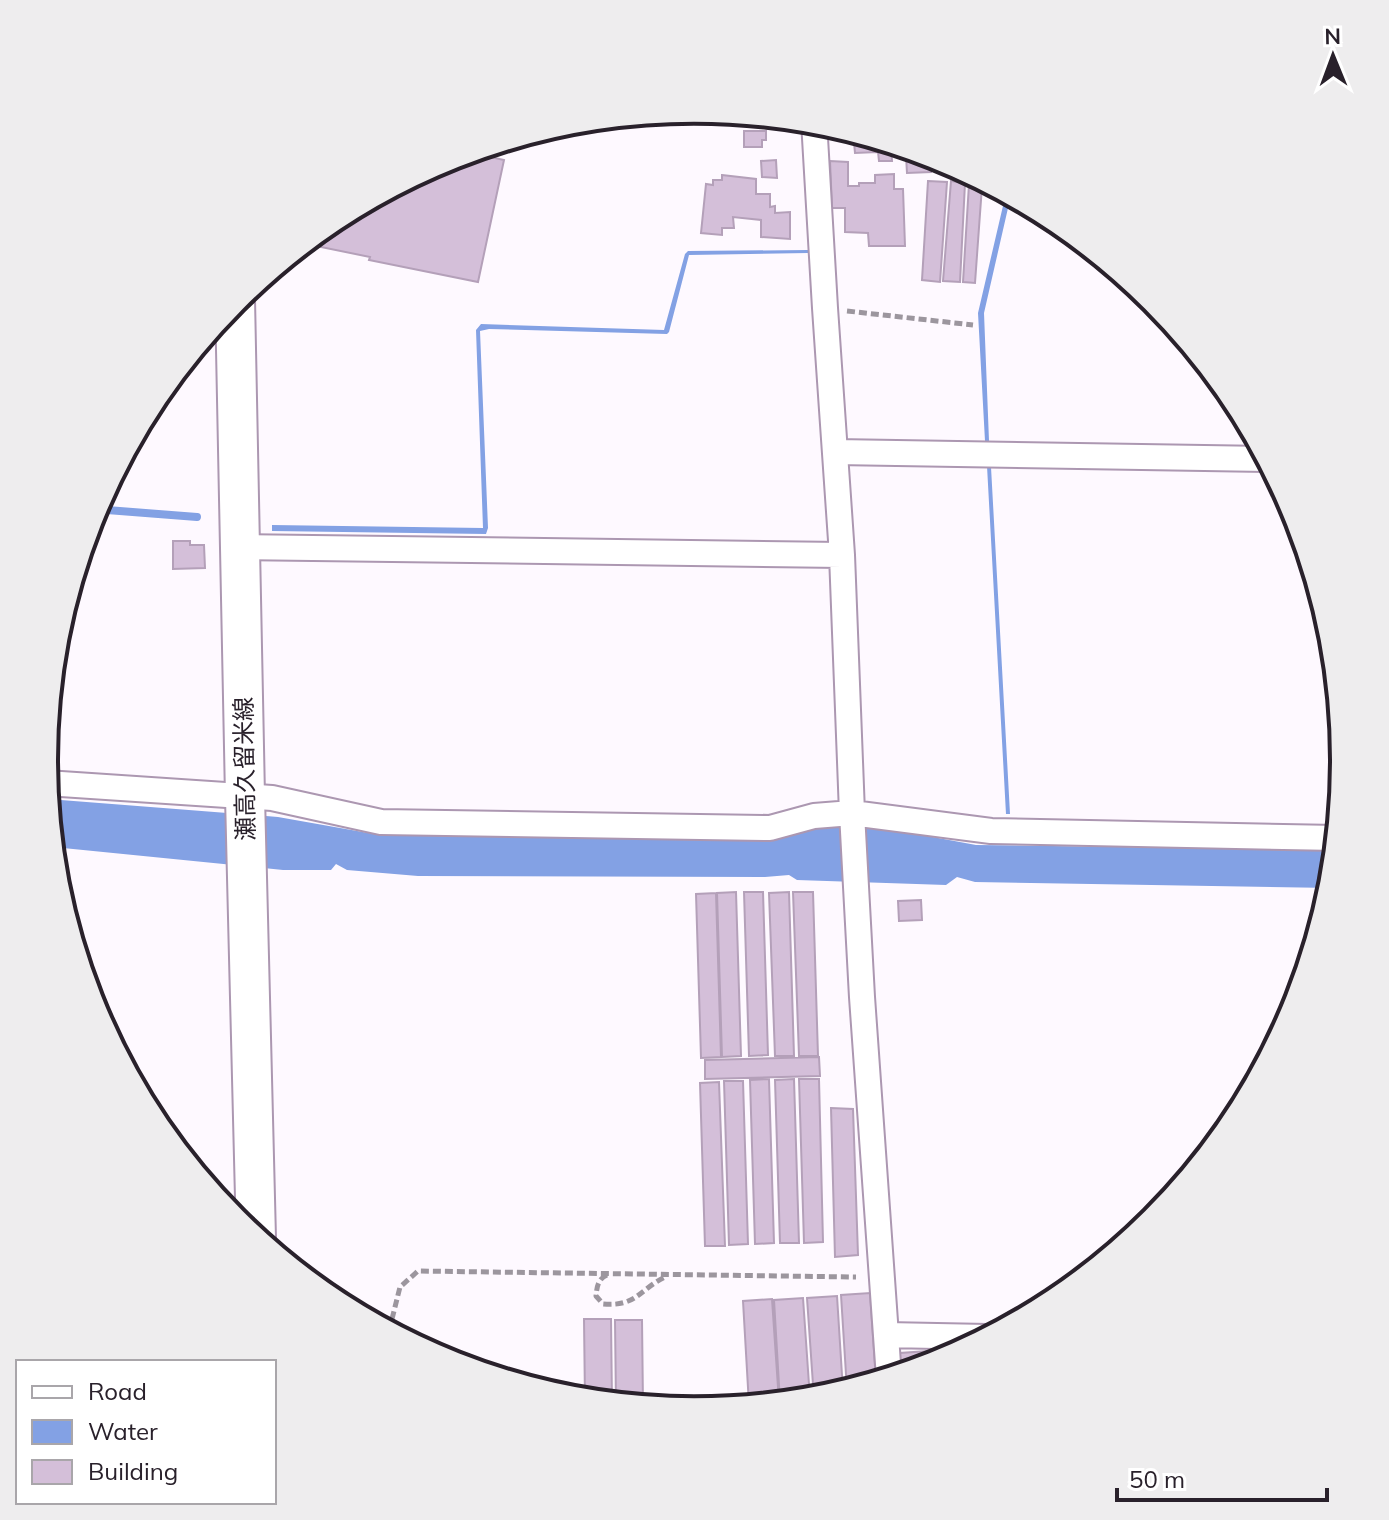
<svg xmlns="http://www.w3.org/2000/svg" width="1389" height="1520" font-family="Mulish,'Noto Sans JP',sans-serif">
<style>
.water{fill:#83a1e4}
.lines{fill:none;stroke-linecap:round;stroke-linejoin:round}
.stream{stroke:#83a1e4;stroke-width:8}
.building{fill:#d4bfd9;stroke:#b4a0b9;stroke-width:2}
.minor-casing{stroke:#ac97b1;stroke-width:28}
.primary-casing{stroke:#ac97b1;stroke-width:42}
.path{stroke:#9c969e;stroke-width:5;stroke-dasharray:8 4;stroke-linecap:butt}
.minor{stroke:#fff;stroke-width:24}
.primary{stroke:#fff;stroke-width:38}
.labels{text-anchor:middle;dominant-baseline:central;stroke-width:6;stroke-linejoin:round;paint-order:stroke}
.street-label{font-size:24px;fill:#29212b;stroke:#fff}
.rim{fill:none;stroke:#29212b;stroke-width:4}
</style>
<rect width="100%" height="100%" fill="#fef9ff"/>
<path class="water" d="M1006,193l5,2 -27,118 5,128h-4l-7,-128z
M808,250v3l-119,2 -20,77 -2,2 -178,-5 -9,2 8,197 -2,6 -214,-3v-6l211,3 -7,-198 5,-6 183,6 21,-76 3,-3z
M987,466l4,1 19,347h-4z
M48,799l230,18 96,17 494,-9 108,20 360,5 -4,38 -357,-6 -18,-5 -11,8 -149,-5 -8,-5 -24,2 -347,-1 -71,-6 -11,-6 -5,6h-48l-230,-23z"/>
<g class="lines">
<path class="stream" d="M94,509l103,8"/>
</g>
<path class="building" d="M744,131h22v9h-4v7h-18z
M853,132l53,16h-15l1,13h-13l-1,-9 -23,1z
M468,152l36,8 -26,122 -109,-22 1,-3 -54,-11 3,-15 14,-12 113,-60z
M930,155l1,17 -24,1 -1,-17z
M776,160l1,18 -15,-1 -1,-16z
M830,161l18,1v24h11v-3h16v-8l19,-1v15h9l2,57h-36l-1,-13 -23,-1v-24h-13z
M722,175l34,4v15h14v13l5,-1v7l15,-1v27l-29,-2v-17l-28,-3 1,11h-12v7l-21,-2 5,-49 7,1v-5h9z
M928,181l19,1 -7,100 -18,-2z
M951,181l14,2 -5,99 -17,-1z
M969,184l13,2 -7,97 -12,-1z
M173,541h17v4h14l1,23 -32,1z
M736,892l5,164 -19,1 -5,-164z
M744,892h19l5,163 -19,1z
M789,892l5,164h-19l-6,-163z
M793,892h20l5,164h-19z
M716,893l5,164 -20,1 -5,-164z
M921,900l1,20 -23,1 -1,-20z
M819,1057l1,19 -115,3v-19z
M769,1079l5,164 -19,1 -5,-164z
M794,1079l5,164h-19l-5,-163z
M799,1079h20l4,163 -19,1z
M724,1081h19l5,163 -19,1z
M719,1082l6,164h-20l-5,-163z
M831,1108l22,1 5,146 -23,2z
M870,1293l6,88 -29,9 -6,-95z
M837,1296l6,95 -29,8 -7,-101z
M803,1298l7,101 -30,3 -6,-102z
M772,1299l7,103 -30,3 -6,-104z
M584,1319h27l1,83 -27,-2z
M615,1320h27l1,85 -27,-2z
M957,1349v5l-14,7 -43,13v-21z"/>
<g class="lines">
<g class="minor-casing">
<path id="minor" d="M814,121l11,187 17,247 10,258 10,184 27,381
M836,452l431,7
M241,547l601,8
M46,783l226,15 109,24 389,6 44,-12 38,-3 139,18 346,7
M886,1335l102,2"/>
</g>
<g class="primary-casing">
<path id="primary" d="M235,299l10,498 11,441"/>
</g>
<path class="path" d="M847,311l126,14
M607,1275c-9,4 -10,11 -11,21l7,8c34,3 36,-15 64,-28
M384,1328l8,-9 8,-32 18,-16 438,6"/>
<use href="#minor" class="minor"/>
<use href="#primary" class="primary"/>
</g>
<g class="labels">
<g class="street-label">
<text transform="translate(244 769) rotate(-91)">瀬高久留米線</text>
</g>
</g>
<path d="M0 0H1389V1520H0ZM58 760a636 636 0 1 1 1272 0a636 636 0 1 1-1272 0Z" fill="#eeedee" fill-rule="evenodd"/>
<path class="rim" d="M58 760a636 636 0 1 1 1272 0a636 636 0 1 1-1272 0Z"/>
<rect x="16" y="1360" width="260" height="144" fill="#ffffff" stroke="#a9a6aa" stroke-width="2"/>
<rect x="32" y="1386" width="40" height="12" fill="#ffffff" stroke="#a9a6aa" stroke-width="2"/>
<text x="88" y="1400" font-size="24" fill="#29212b">Road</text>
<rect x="32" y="1420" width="40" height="24" fill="#83a1e4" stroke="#a9a6aa" stroke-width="2"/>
<text x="88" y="1440" font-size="24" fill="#29212b">Water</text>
<rect x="32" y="1460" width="40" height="24" fill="#d4bfd9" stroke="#a9a6aa" stroke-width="2"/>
<text x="88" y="1480" font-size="24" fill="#29212b">Building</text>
<g transform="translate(1333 56) rotate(359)" stroke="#ffffff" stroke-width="6" paint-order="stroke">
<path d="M0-6L14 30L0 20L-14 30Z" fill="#29212b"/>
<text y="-12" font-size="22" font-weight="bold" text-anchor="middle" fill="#29212b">N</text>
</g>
<path d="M1117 1488v12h210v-12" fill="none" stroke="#29212b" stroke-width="4"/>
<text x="1129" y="1488" font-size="24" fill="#29212b" stroke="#ffffff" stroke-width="6" paint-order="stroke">50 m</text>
</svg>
